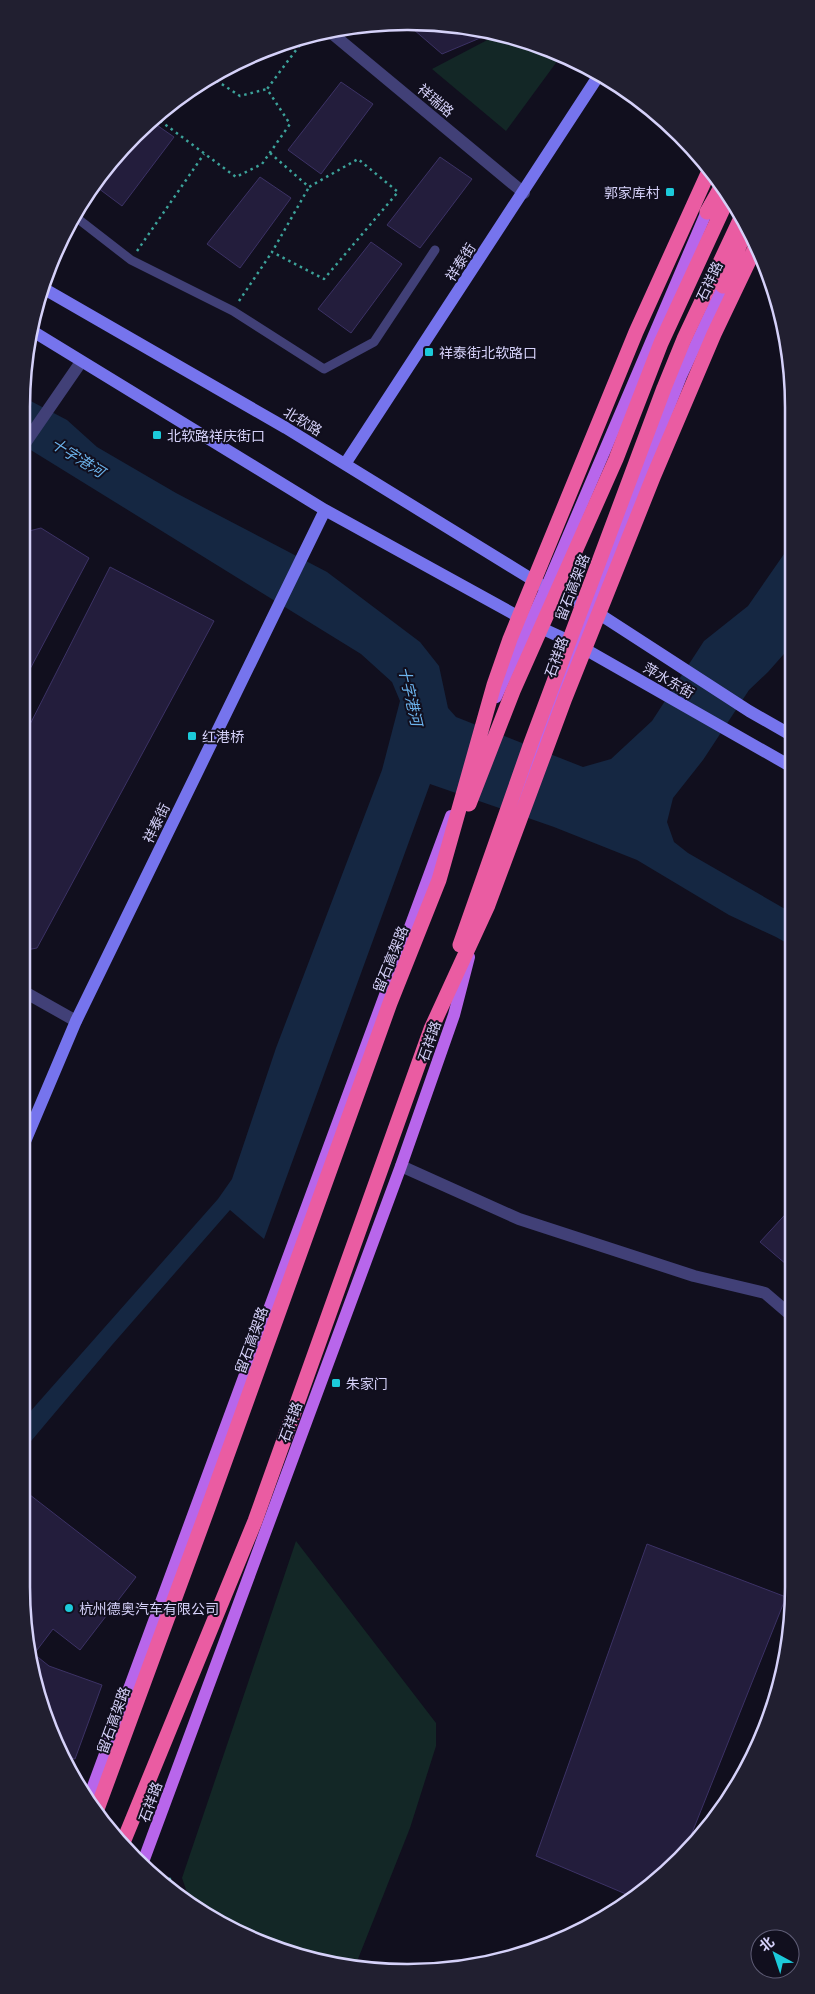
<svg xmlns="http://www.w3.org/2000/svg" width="815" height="1994" font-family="'Noto Sans','Noto Sans SC',sans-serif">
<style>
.green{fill:#132726}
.water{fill:#152742}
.building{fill:#231d3c;stroke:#3c3265}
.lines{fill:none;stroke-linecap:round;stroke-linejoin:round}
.path{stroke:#3ca29a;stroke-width:2.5;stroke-dasharray:2.5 4;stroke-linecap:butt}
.lane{stroke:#414077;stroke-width:9}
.street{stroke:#414077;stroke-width:12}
.secondary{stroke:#7674ed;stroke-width:12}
.primary{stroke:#b866eb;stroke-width:12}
.highway{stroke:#ea5ca2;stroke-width:15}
.poi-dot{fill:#1ccada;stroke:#110f1e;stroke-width:2}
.labels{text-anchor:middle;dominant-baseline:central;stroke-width:4;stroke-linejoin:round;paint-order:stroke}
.street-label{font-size:14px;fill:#d5d1f9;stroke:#110f1e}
.poi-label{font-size:14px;fill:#d5d1f9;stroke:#110f1e;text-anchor:start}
.water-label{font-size:15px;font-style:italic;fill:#6cb3ec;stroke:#110f1e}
.rim{fill:none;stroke:#d5d1f9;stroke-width:2.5}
</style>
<rect width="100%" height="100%" fill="#110f1e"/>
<path class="green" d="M505,36l26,6 30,14 -55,75 -74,-62 61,-32z
M296,1541l140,182v23l-26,82 -56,141 -70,-17 -69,-31 -25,-20 -8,-23z"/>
<path class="water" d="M23,397l44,23 30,27 79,46 151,79 93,70 19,24 9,42 8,9 127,50 28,-8 41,-38 52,-80 44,-35 43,-62v102l-23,26 -19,18 -46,70 -30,38 -6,24 7,20 14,11 104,60v33l-16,-9 -47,-22 -92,-55 -83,-33 -124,-43 -166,455 -34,-29 -118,135 -91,108v-31l197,-223 14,-20 44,-131 106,-278 18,-69 -8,-19 -31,-28 -340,-210z"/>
<path class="building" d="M406,23l52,2 34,8 -50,21z
M341,82l32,22 -52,70 -33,-24z
M151,121l23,16 -52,69 -28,-21 23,-32z
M440,157l32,22 -52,69 -33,-23z
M260,177l31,21 -51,70 -33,-24z
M371,242l31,22 -51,69 -33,-24z
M41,528l48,30 -68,128v-153z
M110,567l104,54 -177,327 -16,3v-209z
M793,1206v64l-33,-28z
M21,1488l115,89 -56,73 -27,-21 -19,25 15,12 53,19 -27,74 -13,-5 -20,-43 -21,-125z
M647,1544l139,53 -100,251 -53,49 -97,-41z"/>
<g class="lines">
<path class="path" d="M503,35v1
M211,77l29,19 27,-7
M155,117l81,60 26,-13 28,-40 -23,-35 41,-55
M270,153l39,34 49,-28 40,33 -74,87 -52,-27 37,-65
M137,251l67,-97
M239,301l33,-49
M169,1878l14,17
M168,1883l1,-5"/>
<path class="lane" d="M73,215l58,45 102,51 91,58 50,-27 61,-92"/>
<path class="street" d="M329,31l195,162
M21,449l60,-87
M21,990l55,31
M401,1166l118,53 175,57 71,17 28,24"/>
<path class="secondary" d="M41,287l245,141 260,160 44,20 159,103 42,24
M34,332l291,178 205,113 46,21 216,123
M345,464l254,-389
M21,1151l55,-130 249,-511"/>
<path class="primary" d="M496,697l50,-109 164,-384
M516,809l74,-201 91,-232 46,-98
M88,1800l363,-984
M143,1862l258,-696 53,-151 15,-58"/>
<path class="highway" d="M707,212l13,-23
M723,286l21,-52
M469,804l44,-113 103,-232 45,-116 66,-143
M460,945l71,-202 133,-355 20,-49 56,-119
M96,1812l112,-304 182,-505 49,-123 55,-195 16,-46 126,-307 73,-161
M122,1845l133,-324 176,-492 57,-124 77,-207 89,-223 60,-141 42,-88"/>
</g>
<g class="poi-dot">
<rect x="665" y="187" width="10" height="10" rx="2.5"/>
<rect x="424" y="347" width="10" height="10" rx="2.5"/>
<rect x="152" y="430" width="10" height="10" rx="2.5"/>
<rect x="187" y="731" width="10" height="10" rx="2.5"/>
<rect x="331" y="1378" width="10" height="10" rx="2.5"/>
<circle cx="69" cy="1608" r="5"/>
</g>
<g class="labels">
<g class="street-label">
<text transform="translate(436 100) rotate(40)">祥瑞路</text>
<text transform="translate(460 262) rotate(-57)">祥泰街</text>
<text transform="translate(709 281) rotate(-65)">石祥路</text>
<text transform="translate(303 421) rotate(31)">北软路</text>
<text transform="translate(572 587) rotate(-69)">留石高架路</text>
<text transform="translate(556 657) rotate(-70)">石祥路</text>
<text transform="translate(669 680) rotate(30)">萍水东街</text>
<text transform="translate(156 823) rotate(-64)">祥泰街</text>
<text transform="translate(390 959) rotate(-68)">留石高架路</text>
<text transform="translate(429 1041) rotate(-71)">石祥路</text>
<text transform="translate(251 1340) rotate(-70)">留石高架路</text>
<text transform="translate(290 1422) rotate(-70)">石祥路</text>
<text transform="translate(113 1720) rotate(-70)">留石高架路</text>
<text transform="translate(150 1802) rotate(-70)">石祥路</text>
</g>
<g class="poi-label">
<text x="660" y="192" text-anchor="end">郭家库村</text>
<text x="439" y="352">祥泰街北软路口</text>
<text x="167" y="435">北软路祥庆街口</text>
<text x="202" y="736">红港桥</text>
<text x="346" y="1383">朱家门</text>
<text x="79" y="1608">杭州德奥汽车有限公司</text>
</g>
<g class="water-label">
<text transform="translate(78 457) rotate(32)">十字港河</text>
<text transform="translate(411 696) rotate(77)">十字港河</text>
</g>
</g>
<path d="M0 0H815V1994H0ZM407 30H408A377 377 0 0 1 785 407V1587A377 377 0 0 1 408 1964H407A377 377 0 0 1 30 1587V407A377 377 0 0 1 407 30Z" fill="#211f30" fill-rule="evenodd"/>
<path class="rim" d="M407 30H408A377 377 0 0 1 785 407V1587A377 377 0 0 1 408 1964H407A377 377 0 0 1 30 1587V407A377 377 0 0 1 407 30Z"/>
<g transform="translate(775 1954) rotate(320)"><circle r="24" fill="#110f1e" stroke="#5f5d76"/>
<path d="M0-4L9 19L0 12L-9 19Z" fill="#1ccada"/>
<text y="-8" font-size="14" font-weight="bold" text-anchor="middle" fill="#d5d1f9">北</text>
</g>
</svg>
